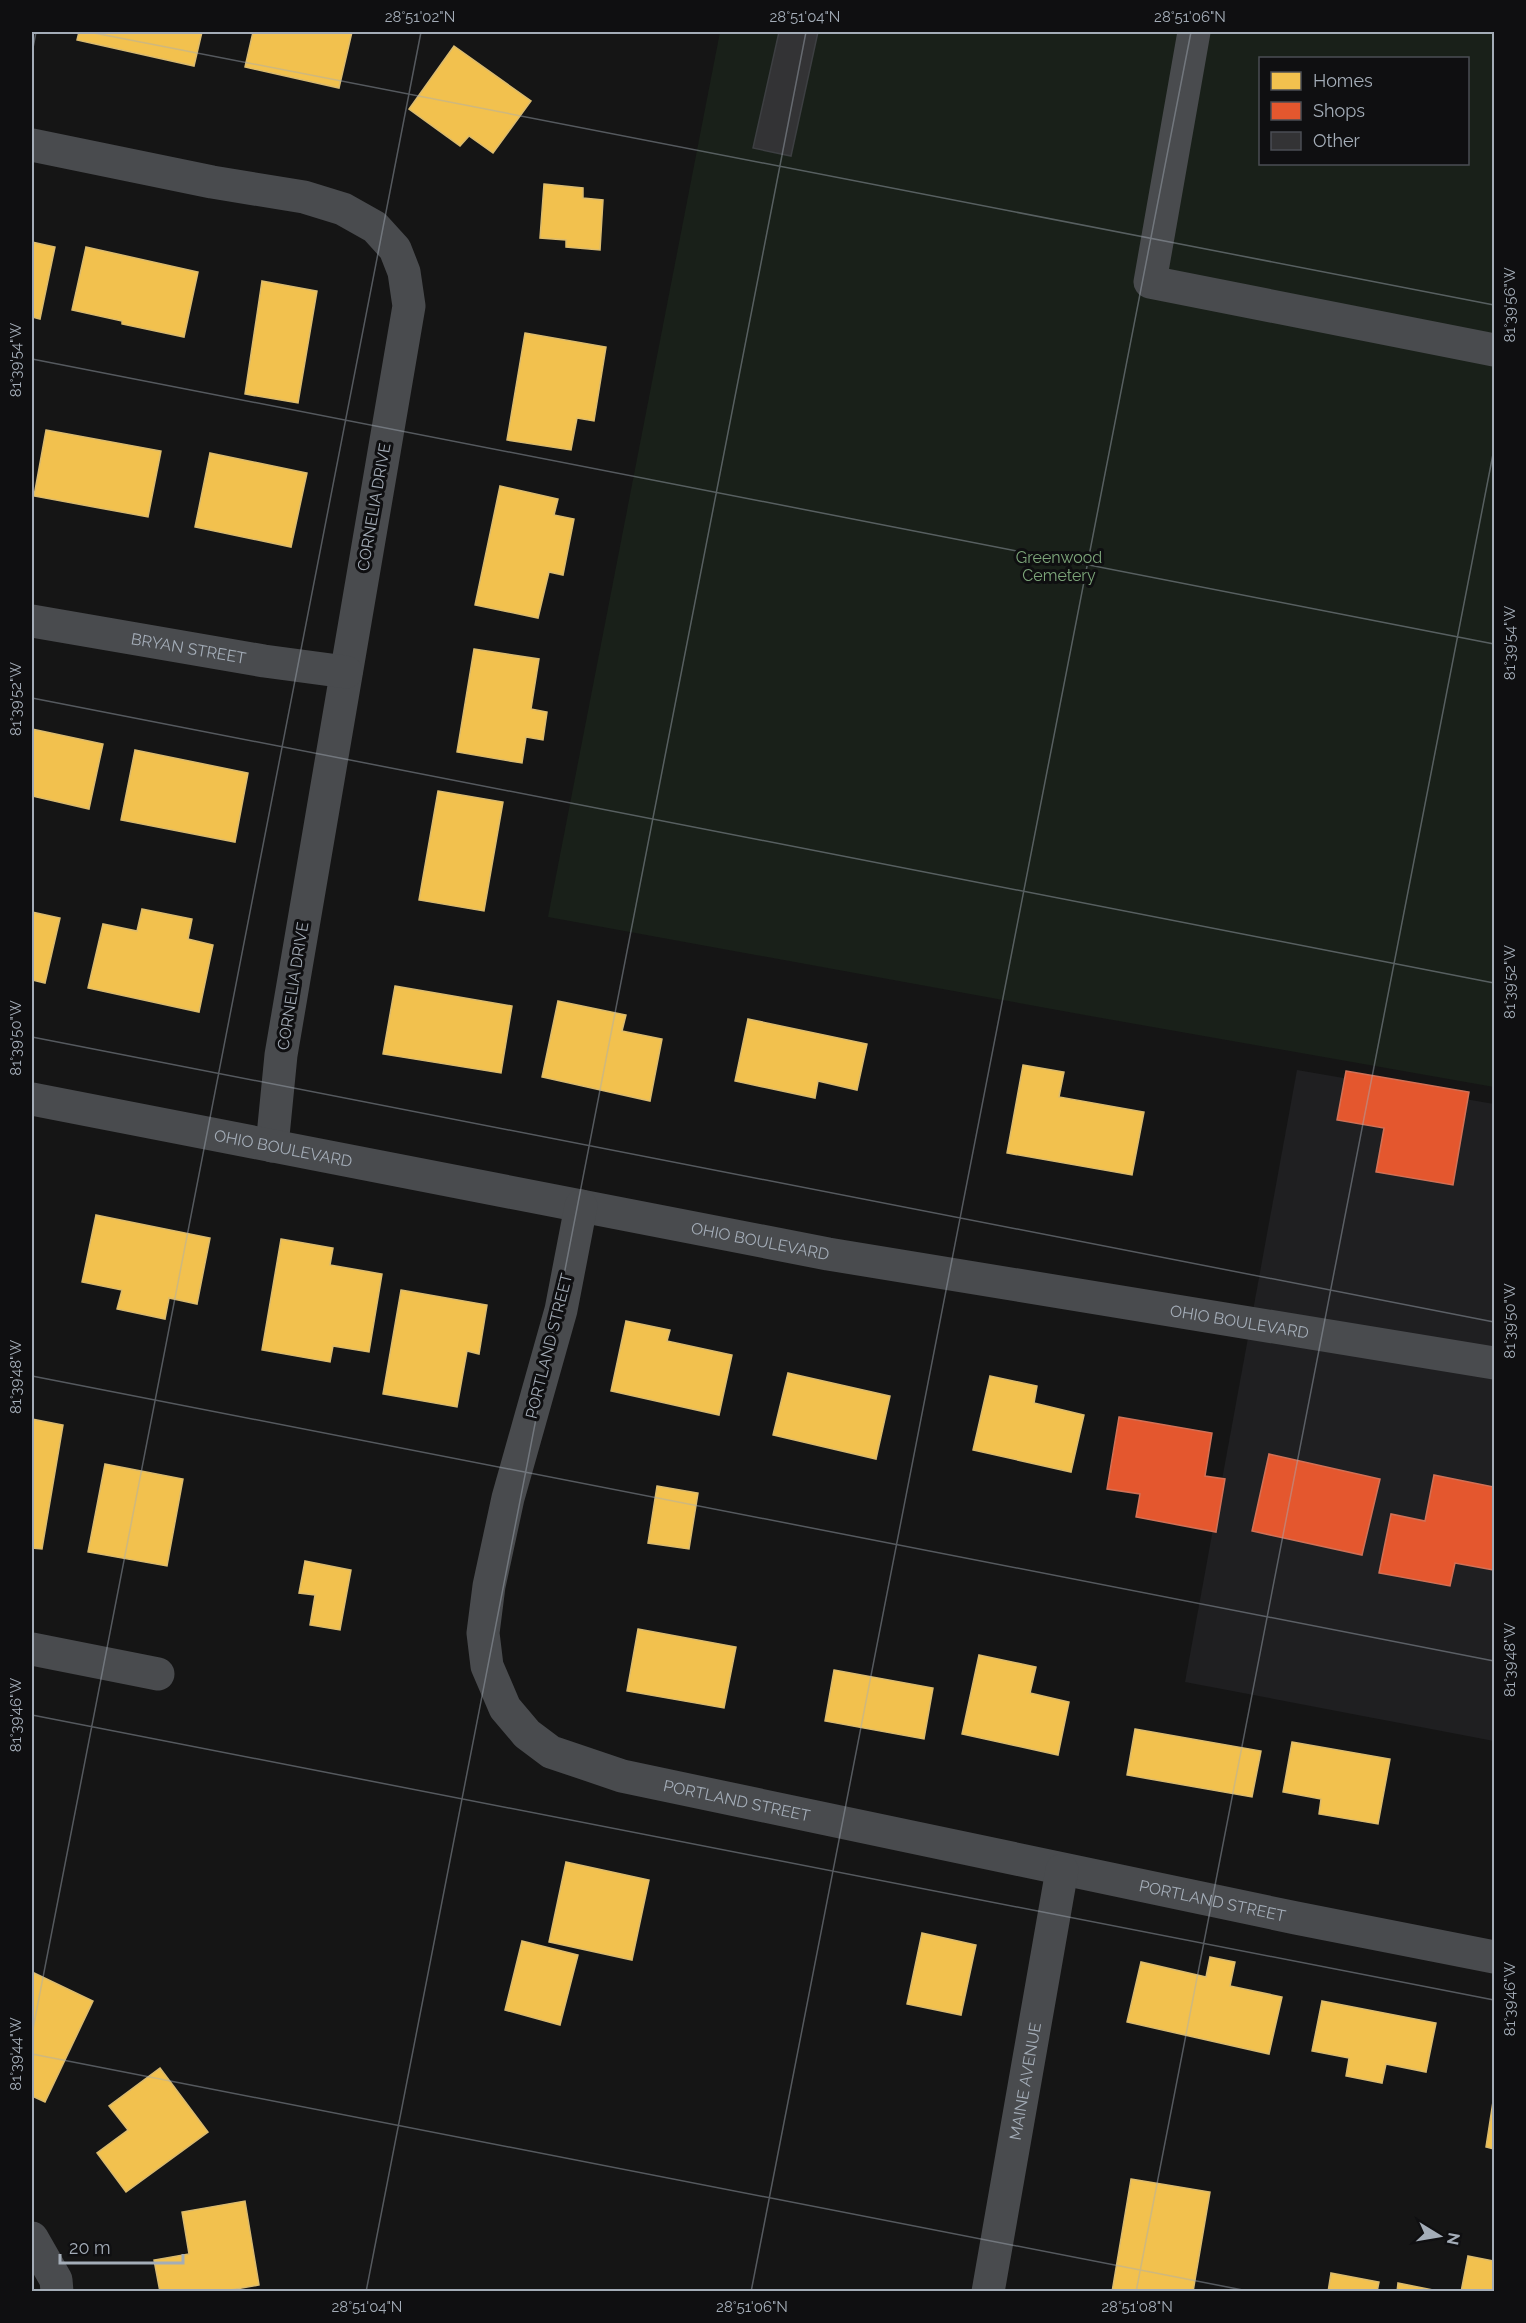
<svg xmlns="http://www.w3.org/2000/svg" width="1526" height="2323" font-family="Raleway,sans-serif">
<style>
.built{fill:#1f1f21}
.green{fill:#192019;fill-rule:evenodd}
.homes{fill:#f2c14e;stroke:#dbbb6e;stroke-width:1.5}
.shops{fill:#e4572e;stroke:#d17157;stroke-width:1.5}
.building{fill:#333335;stroke:#3d3f42;stroke-width:1.5}
.lines{fill:none;stroke-linecap:round;stroke-linejoin:round}
.minor{stroke:#494b4e;stroke-width:33}
.ticks{fill:none;stroke:#a4adb8;stroke-width:1.5;stroke-opacity:0.45}
.labels{text-anchor:middle;dominant-baseline:central;stroke-width:6;stroke-linejoin:round;paint-order:stroke}
.street-label{font-size:16px;fill:#a4adb8;stroke:#0f0f11}
.park-label{font-size:16px;fill:#7ca579;stroke:#0f0f11}
.neatline{fill:none;stroke:#a4adb8;stroke-width:2}
.ticks-label{font-size:15px;text-anchor:middle;fill:#a4adb8}
</style>
<rect width="100%" height="100%" fill="#151515"/>
<path class="built" d="M1297,1070l197,34v637l-309,-59z"/>
<path class="green" d="M720,32h774v1055l-398,-70 -548,-100zM1260,58h208v106h-208z"/>
<path class="homes" d="M79,32h123l-8,34 -117,-26z
M253,32h99l-13,56 -94,-21z
M454,46l77,55 -38,52 -24,-17 -9,10 -51,-37z
M544,184l39,4v10l20,2 -3,50 -34,-3v-7l-26,-2z
M32,242l23,5 -15,72 -8,-2z
M86,247l112,25 -14,65 -62,-13v-3l-50,-11z
M262,281l55,10 -19,112 -53,-9z
M525,333l81,14 -12,74 -17,-3 -6,32 -64,-10z
M46,430l115,21 -13,66 -114,-21z
M210,453l97,20 -16,74 -96,-20z
M500,486l58,13 -4,16 20,4 -11,56 -14,-3 -11,46 -63,-13z
M474,649l65,10 -8,50 16,3 -4,28 -17,-3 -4,26 -65,-11z
M32,729l71,15 -14,65 -57,-13z
M135,750l113,23 -13,69 -114,-22z
M438,791l65,11 -19,109 -65,-11z
M142,909l50,10 -4,20 25,6 -14,67 -111,-24 15,-64 34,7z
M32,912l28,6 -15,65 -13,-3z
M395,986l117,20 -11,67 -118,-19z
M558,1001l68,14 -4,16 40,8 -12,62 -108,-24z
M748,1019l119,25 -10,46 -39,-9 -3,17 -80,-17z
M1023,1065l41,7 -5,25 85,15 -12,63 -125,-22z
M96,1215l114,23 -13,66 -28,-6 -4,21 -48,-10 5,-19 -40,-8z
M281,1239l52,9 -3,17 52,9 -13,78 -36,-6 -3,16 -68,-12z
M401,1290l86,15 -8,49 -12,-3 -10,56 -74,-13z
M626,1321l44,9 -3,11 65,14 -13,60 -108,-24z
M788,1373l102,23 -14,63 -103,-24z
M990,1376l47,10 -3,17 50,12 -13,57 -98,-22z
M32,1419l31,6 -21,124 -10,-1z
M105,1464l78,15 -16,87 -79,-14z
M657,1486l41,7 -9,56 -41,-6z
M305,1561l46,9 -11,60 -30,-5 5,-30 -16,-2z
M638,1629l98,18 -12,61 -97,-17z
M979,1655l57,12 -6,26 39,9 -11,53 -96,-21z
M834,1670l99,18 -9,51 -99,-18z
M1135,1729l126,22 -9,46 -125,-22z
M1292,1742l98,17 -12,65 -59,-10 2,-15 -38,-7z
M566,1862l83,18 -17,80 -83,-18z
M922,1933l54,12 -15,70 -54,-11z
M522,1941l56,14 -18,70 -55,-15z
M1210,1957l25,5 -5,24 52,11 -13,57 -142,-32 14,-60 65,15z
M32,1972l61,29 -48,101 -13,-6z
M1322,2001l114,22 -10,49 -40,-8 -4,19 -36,-7 3,-18 -37,-7z
M160,2068l48,64 -82,60 -29,-39 31,-23 -19,-24z
M1494,2095v54l-8,-2z
M1131,2179l79,13 -17,100h-81z
M245,2201l14,84 -40,7h-59l-6,-32 35,-6 -7,-42z
M1468,2256l26,5v31h-33z
M1331,2273l48,9 -2,10h-49z
M1398,2283l45,9h-46z"/>
<path class="shops" d="M1346,1071l123,21 -16,93 -77,-13 8,-44 -47,-8z
M1119,1417l93,16 -7,43 20,3 -9,53 -80,-15 4,-23 -33,-5z
M1269,1454l111,25 -18,76 -110,-24z
M1434,1475l60,12v83l-39,-7 -5,23 -71,-13 12,-59 34,7z"/>
<path class="building" d="M779,32h39l-27,124 -38,-8z"/>
<g class="lines">
<g class="minor">
<path d="M1194,32l-44,250 344,68"/>
<path d="M32,145l180,37 92,15 39,12 32,18 20,22 9,23 5,34 -128,749 -9,91"/>
<path id="s1" d="M32,621l232,40 82,11"/>
<path id="s2" d="M32,1099l796,155 666,109"/>
<path id="s3" d="M581,1206l-20,104 -53,188 -19,88 -6,47 4,33 18,42 22,26 24,18 71,24 674,142 198,39"/>
<path d="M32,1649l126,25"/>
<path d="M32,2238l24,42 1,12"/>
<path id="s4" d="M988,2292l74,-422"/>
</g>
</g>
<path class="ticks" d="M89,32l1405,273M32,53l4,-21M32,359l1462,285M32,698l1462,285M32,1037l1462,285M32,1376l1462,285M32,1715l1462,285M32,2034l389,-2002M32,2054l1221,238M366,2292l440,-2260M751,2292l440,-2260M1136,2292l358,-1843"/>
<g class="labels">
<g class="street-label">
<text transform="translate(374 507) rotate(-80)">CORNELIA DRIVE</text>
<text stroke="none"><textPath href="#s1" startOffset="159">BRYAN STREET</textPath></text>
<text transform="translate(293 986) rotate(-81)">CORNELIA DRIVE</text>
<text stroke="none"><textPath href="#s2" startOffset="256">OHIO BOULEVARD</textPath></text>
<text stroke="none"><textPath href="#s2" startOffset="742">OHIO BOULEVARD</textPath></text>
<text stroke="none"><textPath href="#s2" startOffset="1228">OHIO BOULEVARD</textPath></text>
<text transform="translate(549 1346) rotate(-76)">PORTLAND STREET</text>
<text stroke="none"><textPath href="#s3" startOffset="774">PORTLAND STREET</textPath></text>
<text stroke="none"><textPath href="#s3" startOffset="1260">PORTLAND STREET</textPath></text>
<text stroke="none"><textPath href="#s4" startOffset="214">MAINE AVENUE</textPath></text>
</g>
<g class="park-label">
<text x="1059" y="557">Greenwood<tspan x="1059" dy="18">Cemetery</tspan></text>
</g>
</g>
<rect width="1526" height="2323" fill="none" stroke="#0f0f11" stroke-width="66"/>
<rect x="1259" y="57" width="210" height="108" fill="#0f0f11" stroke="#4b4e54" stroke-width="1.5"/>
<rect x="1271" y="72" width="30" height="18" fill="#f2c14e" stroke="#4b4e54" stroke-width="1.5"/>
<text x="1313" y="87" font-size="18" fill="#a4adb8">Homes</text>
<rect x="1271" y="102" width="30" height="18" fill="#e4572e" stroke="#4b4e54" stroke-width="1.5"/>
<text x="1313" y="117" font-size="18" fill="#a4adb8">Shops</text>
<rect x="1271" y="132" width="30" height="18" fill="#333335" stroke="#4b4e54" stroke-width="1.5"/>
<text x="1313" y="147" font-size="18" fill="#a4adb8">Other</text>
<g transform="translate(1439 2236) rotate(101)" stroke="#0f0f11" stroke-width="4.5" paint-order="stroke">
<path d="M0-4.5L10 22L0 15L-10 22Z" fill="#a4adb8"/>
<text y="-9" font-size="16" font-weight="bold" text-anchor="middle" fill="#a4adb8">N</text>
</g>
<path d="M60 2254v9h123v-9" fill="none" stroke="#a4adb8" stroke-width="3"/>
<text x="69" y="2254" font-size="18" fill="#a4adb8" stroke="#0f0f11" stroke-width="4.5" paint-order="stroke">20 m</text>
<rect x="33" y="33" width="1460" height="2257" class="neatline"/>
<g class="ticks-label">
<text x="420" y="22">28°51'02"N</text>
<text x="805" y="22">28°51'04"N</text>
<text x="1190" y="22">28°51'06"N</text>
<text transform="translate(1510 305) rotate(-90)" y="5">81°39'56"W</text>
<text transform="translate(16 360) rotate(-90)" y="5">81°39'54"W</text>
<text transform="translate(1510 643) rotate(-90)" y="5">81°39'54"W</text>
<text transform="translate(16 699) rotate(-90)" y="5">81°39'52"W</text>
<text transform="translate(1510 982) rotate(-90)" y="5">81°39'52"W</text>
<text transform="translate(16 1038) rotate(-90)" y="5">81°39'50"W</text>
<text transform="translate(1510 1321) rotate(-90)" y="5">81°39'50"W</text>
<text transform="translate(16 1377) rotate(-90)" y="5">81°39'48"W</text>
<text transform="translate(1510 1660) rotate(-90)" y="5">81°39'48"W</text>
<text transform="translate(16 1715) rotate(-90)" y="5">81°39'46"W</text>
<text transform="translate(1510 1999) rotate(-90)" y="5">81°39'46"W</text>
<text transform="translate(16 2054) rotate(-90)" y="5">81°39'44"W</text>
<text x="367" y="2312">28°51'04"N</text>
<text x="752" y="2312">28°51'06"N</text>
<text x="1137" y="2312">28°51'08"N</text>
</g>
</svg>
